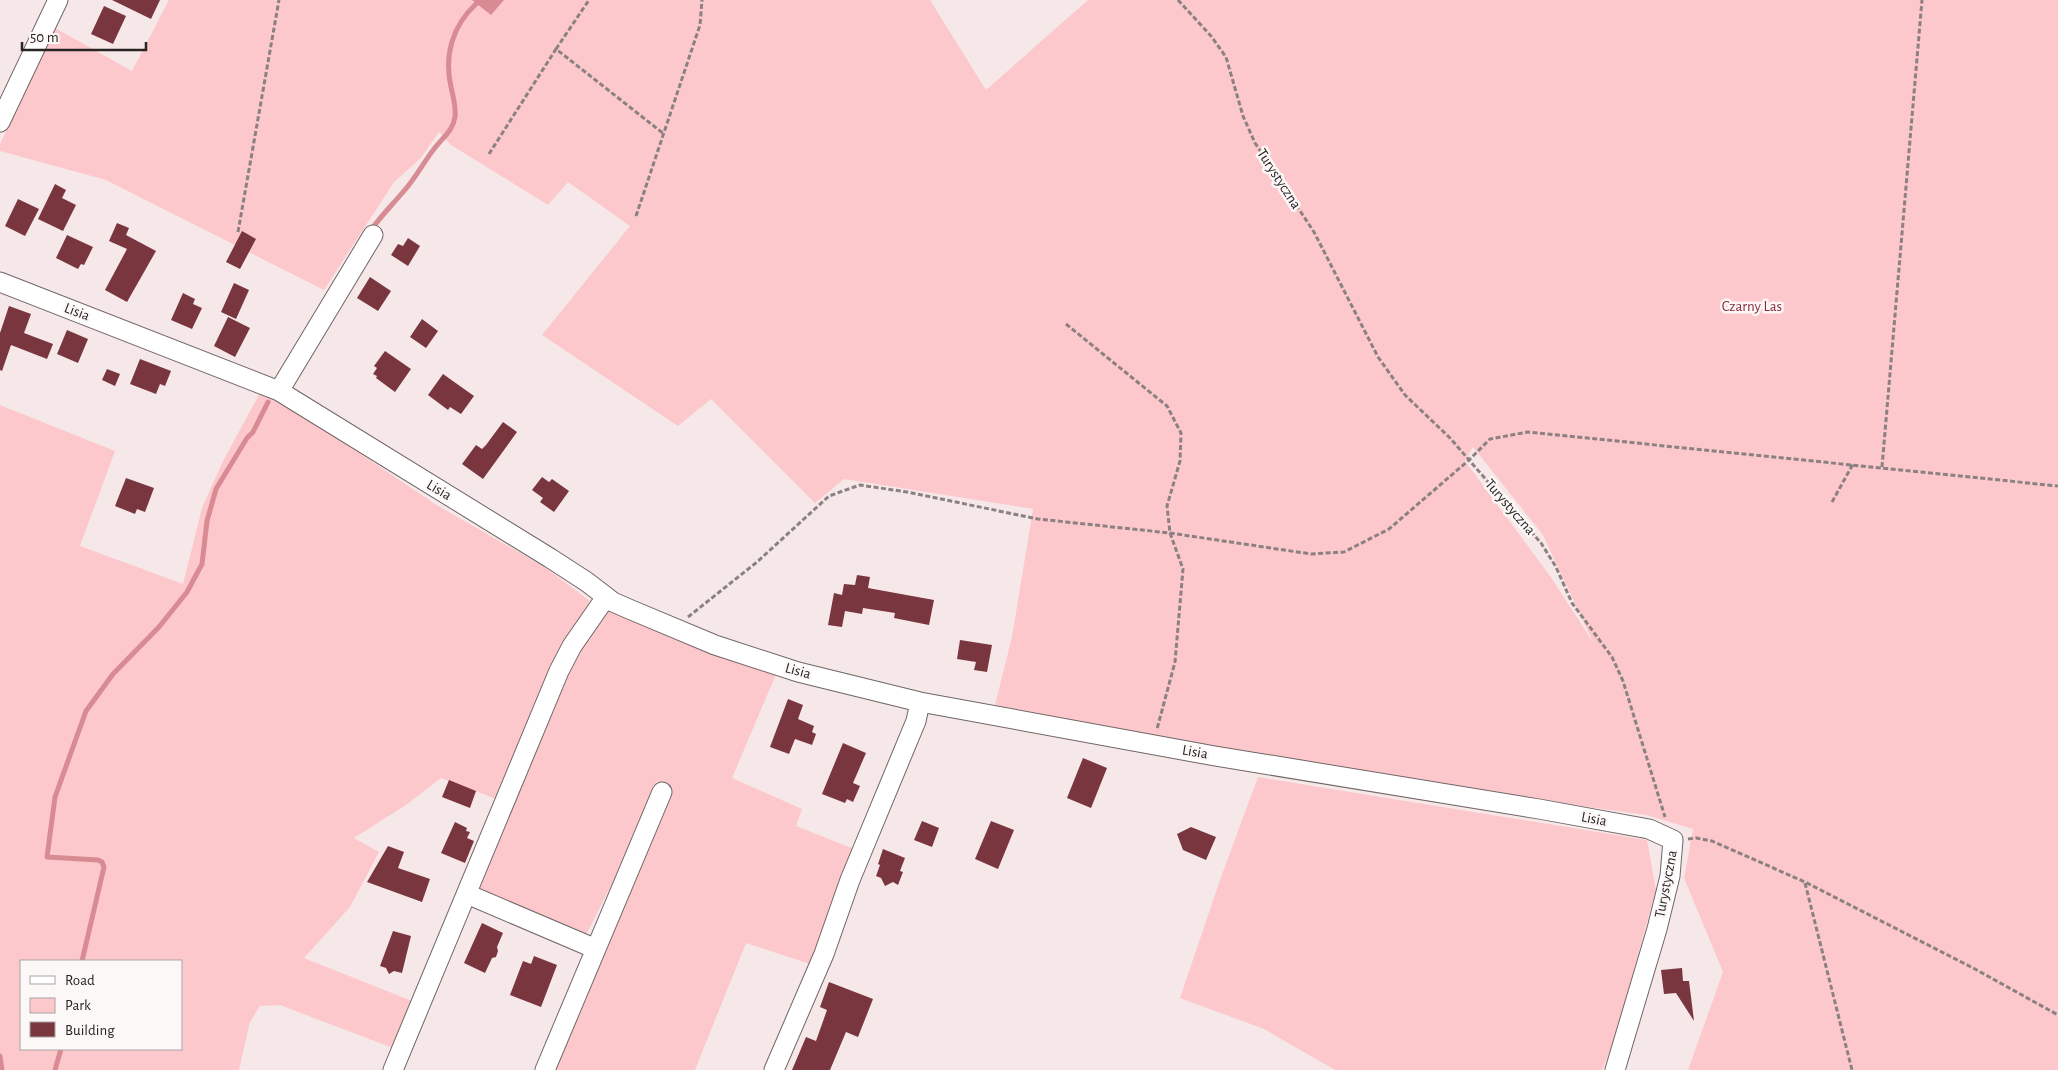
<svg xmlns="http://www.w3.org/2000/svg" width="2058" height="1070" font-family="'Alegreya Sans',sans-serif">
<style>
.green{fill:#fdc8cc;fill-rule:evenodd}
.water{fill:#d88b92}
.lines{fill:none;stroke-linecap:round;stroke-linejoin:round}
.stream{stroke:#d88b92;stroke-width:5}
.building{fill:#79363f}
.minor-casing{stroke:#706566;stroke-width:21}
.path{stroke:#8b8182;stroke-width:3;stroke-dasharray:5 2.5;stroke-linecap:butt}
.minor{stroke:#fff;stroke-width:19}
.labels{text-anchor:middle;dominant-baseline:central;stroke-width:5;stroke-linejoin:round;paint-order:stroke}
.street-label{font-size:15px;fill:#292424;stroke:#fdf8f8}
.park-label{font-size:15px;fill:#882d3c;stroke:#fdf8f8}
</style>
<rect width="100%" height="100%" fill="#f6e8e9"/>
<path class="green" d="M169,0h761l56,90 102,-90h970v1070h-370l35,-98 -39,-94 9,-49 -47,-14 -275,-38 -376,-72 17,-68 21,-128 -189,-30 -29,24 -104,-104 -33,27 -136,-91 88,-109 -62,-44 -20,23 -97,-60 -12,-13 -19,27 -26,23 -70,108 -218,-110 -106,-29v-7l55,-116 77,43zM1473,447l70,88 50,107 -43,-66 -85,-115z
M260,393l22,8 153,103 111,64 44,33 -48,86 -43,113 -58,-22 -35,27 -52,33 25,14 -29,55 -46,51 113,45 -24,45 -113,-43 -20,1 -10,16 -11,48h-239v-665l115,46 -35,95 103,38 19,-76 21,-47zM21,961h160v88h-160z
M608,608l169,64 -45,106 70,31 -6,17 58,23 -44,115 -64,-21 -51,127h-145l120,-284 -13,-5 -27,67 -44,87 -109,-45 79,-206z
M1258,777l389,63 9,50 -41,148 -13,32h-267l-71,-41 -84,-31 40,-118z"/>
<path class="water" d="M472,0h32l-13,15z"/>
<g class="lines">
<path class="stream" d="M371,230c10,-14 21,-25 32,-38 12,-13 20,-29 31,-43 8,-11 19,-18 21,-32 1,-8 -2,-22 -4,-30 -7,-31 1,-61 25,-83
M82,961l22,-94 -2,-5 -4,-2 -51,-3 8,-60 31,-86 27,-37 46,-47 28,-35 15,-28 5,-43 9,-32 31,-51 6,-6 15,-30
M0,1056l2,14
M55,1070l6,-21"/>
</g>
<path class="building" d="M112,0h48l-9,19z
M104,6l22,10 -13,28 -22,-10z
M55,184l11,6 -4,8 14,7 -13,26 -25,-12z
M18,199l21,10 -14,27 -20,-10z
M117,223l12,5 -3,7 30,16 -29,51 -22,-12 22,-41 -18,-8z
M242,231l14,8 -16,30 -14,-7z
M67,235l26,12 -9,18 -3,-1 -3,5 -22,-11z
M408,238l12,8 -12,20 -17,-11 7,-11 5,2z
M370,277l21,14 -13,20 -21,-13z
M234,283l15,7 -13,29 -15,-7z
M183,293l12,6 -2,5 9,4 -10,21 -21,-9z
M9,306l22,8 -7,19 29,11 -6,15 -36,-14 -9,26 -2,-1v-37z
M228,317l22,11 -15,29 -21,-11z
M422,319l16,12 -12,17 -16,-11z
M67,330l21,9 -10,24 -21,-9z
M385,351l26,18 -16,23 -19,-14 1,-2 -4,-2 4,-6 -3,-2z
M140,359l31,12 -6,15 -5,-2 -4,10 -26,-10z
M107,369l13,5 -5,12 -13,-6z
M443,374l31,22 -13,18 -11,-7 -2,3 -20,-15z
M503,422l14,10 -34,47 -21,-15 14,-19 6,4 4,-4z
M542,477l7,5 3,-3 17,12 -15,21 -14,-10 3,-4 -11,-8z
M126,478l28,10 -9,24 -8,-3 -2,5 -20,-8z
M857,575l13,2 -2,11 66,12 -5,25 -35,-7 1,-5 -32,-5 -1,6 -17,-3 -3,16 -14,-2 6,-32 8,2 2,-11 11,1z
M960,640l32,5 -5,27 -13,-2 2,-8 -19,-3z
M788,699l15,6 -5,14 16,7 -2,6 4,2 -4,11 -17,-6 -6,15 -19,-7z
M843,743l23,10 -13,30 7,3 -7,16 -6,-3 -2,4 -23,-9z
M1083,758l24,10 -16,40 -24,-10z
M449,780l27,11 -6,17 -28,-11z
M922,821l17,7 -7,19 -18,-7z
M991,821l23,9 -16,39 -23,-10z
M455,822l12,6 -1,3 4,1 -3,6 7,3 -9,22 -24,-10z
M1191,827l25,10 -10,23 -23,-10 -6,-16z
M388,846l16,6 -6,16 32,11 -8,23 -55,-20z
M883,849l22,9 -5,13 3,1 -5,13 -5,-3 -8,4 -4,-8 -5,-2 4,-11 -2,-1z
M482,923l21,10 -6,14 1,4 -2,6 -4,1 -7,15 -21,-10z
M393,931l18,5 -9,37 -8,-2 -5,3 -3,-6 -6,-2z
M534,956l23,9 -16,42 -31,-12 13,-34 8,3z
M1682,968l1,13h6l5,40 -18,-28 -12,1 -3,-24z
M829,982l44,17 -15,38 -12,-5 -16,38h-38l14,-33 10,4 11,-31 -7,-3z"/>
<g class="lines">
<g class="minor-casing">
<path id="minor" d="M0,122l58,-122
M0,282l279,109 271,167 37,24 26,20 16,7 86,36 83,27 122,30 295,54 324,53 110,20 24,11 -3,36 -13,53 -42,141
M279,391l94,-156
M467,894l129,55
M393,1070l166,-399 13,-25 34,-49
M545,1070l117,-278
M774,1070l50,-116 26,-74 66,-159 4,-19"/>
</g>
<path class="path" d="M1178,0l33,36 15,21 17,59 12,27 59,89 64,125 27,38 45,43 91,105 15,24 16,36 40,54 11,24 42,136
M556,49l33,-49
M489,154l67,-105 108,85
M636,216l64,-191 2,-25
M238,232l41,-232
M1066,324l101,82 14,27 -1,28 -13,45 3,27 13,36 -8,93 -18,67
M1882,467l40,-467
M1832,502l21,-38
M688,617l69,-55 72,-66 31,-11 47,7 131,27 132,14 141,21 33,-2 45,-23 80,-69 21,-21 38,-7 530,54
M1688,839l8,-1 16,3 93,41 170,87 83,46
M1805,883l47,187"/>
<use href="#minor" class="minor"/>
</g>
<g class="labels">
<g class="street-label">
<text transform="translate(1279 179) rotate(57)">Turystyczna</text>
<text transform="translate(77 312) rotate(21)">Lisia</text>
<text transform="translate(439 490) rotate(31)">Lisia</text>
<text transform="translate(1510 507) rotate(49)">Turystyczna</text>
<text transform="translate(798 671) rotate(15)">Lisia</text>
<text transform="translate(1195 752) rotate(10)">Lisia</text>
<text transform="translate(1594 819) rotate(11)">Lisia</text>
<text transform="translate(1666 884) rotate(-79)">Turystyczna</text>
</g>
<g class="park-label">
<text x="1752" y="306">Czarny Las</text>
</g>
</g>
<rect x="20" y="960" width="162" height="90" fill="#fdf8f8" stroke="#a8a3a3"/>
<rect x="30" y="976" width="25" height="8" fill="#ffffff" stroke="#a8a3a3"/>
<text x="65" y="985" font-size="15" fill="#292424">Road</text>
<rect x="30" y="998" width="25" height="15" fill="#fdc8cc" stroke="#a8a3a3"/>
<text x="65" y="1010" font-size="15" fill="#292424">Park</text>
<rect x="30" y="1022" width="25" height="15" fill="#79363f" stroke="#a8a3a3"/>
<text x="65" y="1035" font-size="15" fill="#292424">Building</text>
<path d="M22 42v8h124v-8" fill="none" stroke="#292424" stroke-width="2.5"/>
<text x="30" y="42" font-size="15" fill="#292424" stroke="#fdf8f8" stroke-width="4" paint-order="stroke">50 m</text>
</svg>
